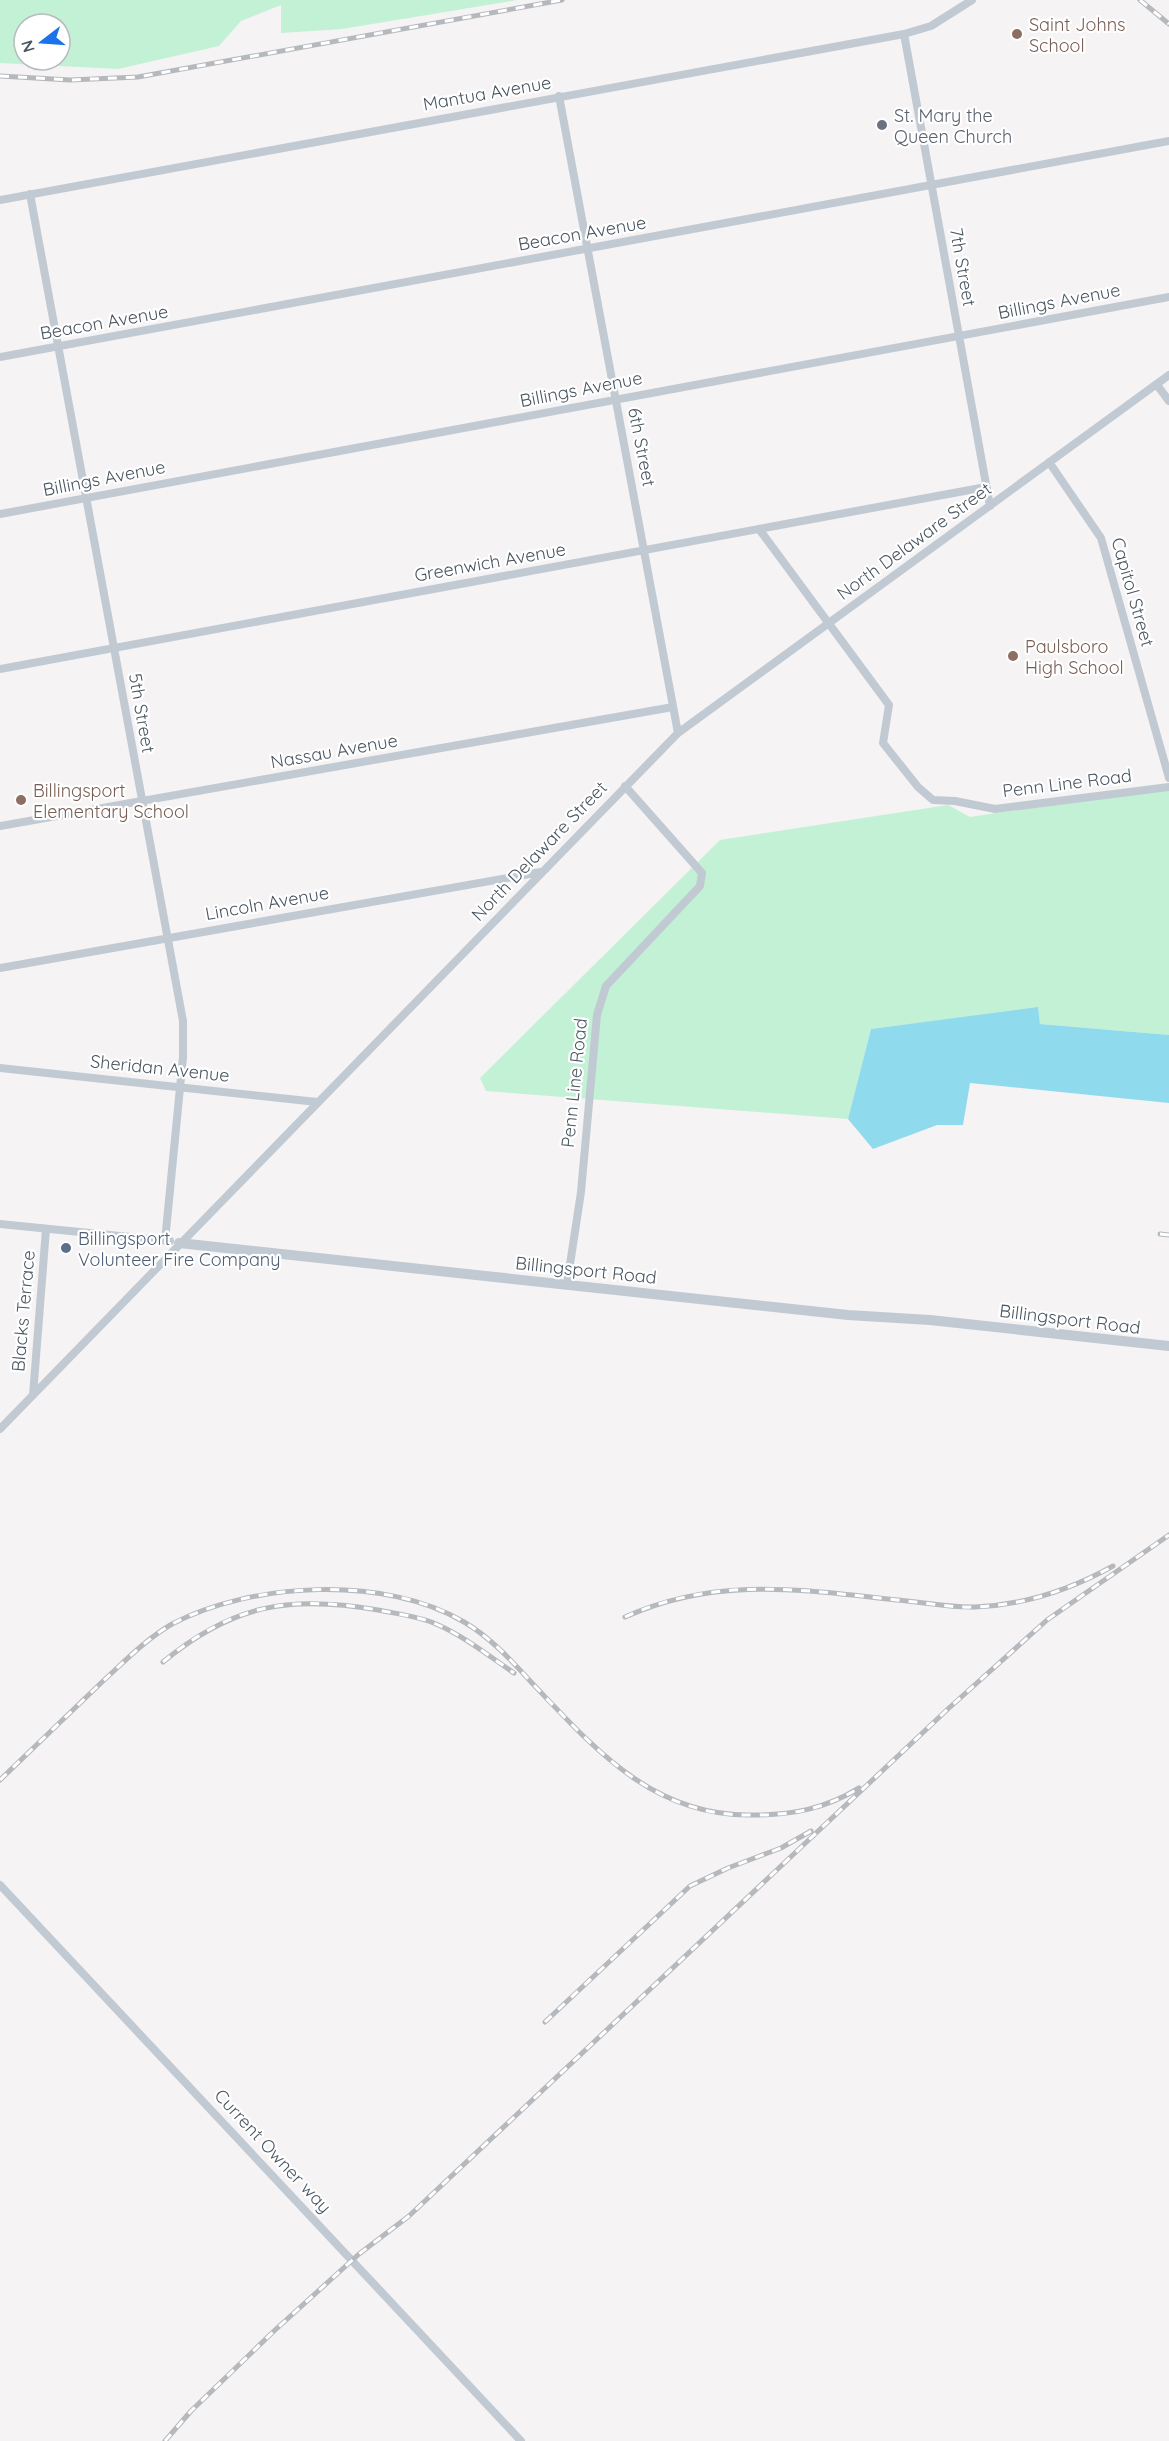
<svg xmlns="http://www.w3.org/2000/svg" width="1169" height="2441" font-family="Quicksand,sans-serif">
<style>
.green{fill:#c3f1d5;fill-rule:evenodd}
.water{fill:#90daee}
.lines{fill:none;stroke-linecap:round;stroke-linejoin:round}
.minor{stroke:#c1cad2;stroke-width:8}
.tertiary{stroke:#c1cad2;stroke-width:10}
.rail-casing{stroke:#b5b8bd;stroke-width:5}
.rail{stroke:#fff;stroke-width:3;stroke-dasharray:9;stroke-linecap:butt}
.education-dot{fill:#8d6e63;stroke:#fff;stroke-width:2}
.worship-dot{fill:#6b7280;stroke:#fff;stroke-width:2}
.service-dot{fill:#5c6f8a;stroke:#fff;stroke-width:2}
.labels{text-anchor:middle;dominant-baseline:central;stroke-width:4.5;stroke-linejoin:round;paint-order:stroke}
.education-label{font-size:18px;fill:#785e54;stroke:#fff;text-anchor:start}
.street-label{font-size:18px;fill:#4a5661;stroke:#fff}
.worship-label{font-size:18px;fill:#5b616d;stroke:#fff;text-anchor:start}
.service-label{font-size:18px;fill:#4e5e75;stroke:#fff;text-anchor:start}
</style>
<rect width="100%" height="100%" fill="#f5f3f3"/>
<path class="green" d="M0,0h517l-175,29 -61,4v-28l-40,16 -22,25 -101,23 -118,-6zM24,24h36v36h-36z
M1169,787v248l-129,-11 -2,-16 -167,21 -23,90 -362,-28 -6,-13 240,-238 228,-35 22,12z"/>
<path class="water" d="M1038,1007l2,17 129,11v68l-199,-20 -7,42h-26l-64,24 -25,-30 23,-90z"/>
<g class="lines">
<path class="minor" d="M904,34l86,472
M559,96l119,637
M30,194l153,827v36l-18,184
M0,200l904,-166 27,-8 41,-26
M0,357l1169,-216
M1157,385l12,16
M1049,462l52,76 68,240
M0,514l1169,-217
M759,529l130,176 -6,38 35,44 15,13 22,1 40,8 174,-22
M0,669l986,-182
M0,826l673,-119
M0,968l541,-96
M0,1068l317,34
M0,1224l170,17
M567,1284l14,-92 16,-177 9,-29 94,-100 2,-13 -77,-87
M33,1395l13,-166
M0,1429l678,-696 491,-358
M0,1885l521,556"/>
<path class="tertiary" d="M179,1243l669,72 82,5 239,26"/>
<g class="rail-casing">
<path id="rail" d="M1140,0l29,24
M0,76l70,4 68,-3 424,-77
M1160,1234l9,1
M625,1617c95,-43 183,-26 282,-16 22,2 45,7 68,6 49,-2 95,-17 138,-41
M163,1662c70,-58 127,-67 215,-52 19,4 40,6 58,14 28,12 53,32 78,49
M0,1780c34,-33 68,-65 102,-98 22,-20 44,-43 70,-58 80,-42 213,-49 292,-2 26,15 48,39 68,61 63,66 121,134 221,132 39,0 72,-6 106,-27
M545,2022l145,-136 38,-18 53,-20 30,-17
M165,2441l26,-30 83,-80 85,-77 50,-38 540,-508 98,-88 122,-85"/>
</g>
<use href="#rail" class="rail"/>
</g>
<g class="education-dot">
<circle cx="1017" cy="34" r="6"/>
<circle cx="1013" cy="656" r="6"/>
<circle cx="21" cy="800" r="6"/>
</g>
<circle class="worship-dot" cx="882" cy="125" r="6"/>
<circle class="service-dot" cx="66" cy="1248" r="6"/>
<g class="labels">
<g class="education-label">
<text x="1029" y="24">Saint Johns<tspan x="1029" dy="21">School</tspan></text>
<text x="1025" y="646">Paulsboro<tspan x="1025" dy="21">High School</tspan></text>
<text x="33" y="790">Billingsport<tspan x="33" dy="21">Elementary School</tspan></text>
</g>
<g class="street-label">
<text transform="translate(487 93) rotate(-10)">Mantua Avenue</text>
<text transform="translate(582 233) rotate(-10)">Beacon Avenue</text>
<text transform="translate(963 267) rotate(80)">7th Street</text>
<text transform="translate(1059 301) rotate(-11)">Billings Avenue</text>
<text transform="translate(104 322) rotate(-10)">Beacon Avenue</text>
<text transform="translate(581 389) rotate(-11)">Billings Avenue</text>
<text transform="translate(642 447) rotate(79)">6th Street</text>
<text transform="translate(104 478) rotate(-11)">Billings Avenue</text>
<text transform="translate(914 541) rotate(-36)">North Delaware Street</text>
<text transform="translate(490 562) rotate(-10)">Greenwich Avenue</text>
<text transform="translate(1133 592) rotate(74)">Capitol Street</text>
<text transform="translate(142 713) rotate(80)">5th Street</text>
<text transform="translate(334 751) rotate(-10)">Nassau Avenue</text>
<text transform="translate(1067 783) rotate(-7)">Penn Line Road</text>
<text transform="translate(539 851) rotate(-46)">North Delaware Street</text>
<text transform="translate(267 903) rotate(-10)">Lincoln Avenue</text>
<text transform="translate(160 1068) rotate(6)">Sheridan Avenue</text>
<text transform="translate(574 1083) rotate(-84)">Penn Line Road</text>
<text transform="translate(586 1270) rotate(6)">Billingsport Road</text>
<text transform="translate(23 1311) rotate(-85)">Blacks Terrace</text>
<text transform="translate(1070 1319) rotate(7)">Billingsport Road</text>
<text transform="translate(273 2151) rotate(47)">Current Owner way</text>
</g>
<g class="worship-label">
<text x="894" y="115">St. Mary the<tspan x="894" dy="21">Queen Church</tspan></text>
</g>
<g class="service-label">
<text x="78" y="1238">Billingsport<tspan x="78" dy="21">Volunteer Fire Company</tspan></text>
</g>
</g>
<g transform="translate(42 42) rotate(253)"><circle r="28" fill="#ffffff" stroke="#b7bbc0" stroke-width="1.5"/>
<path d="M0-4.5L10 22L0 15L-10 22Z" fill="#1a73e8"/>
<text y="-9" font-size="16" font-weight="bold" text-anchor="middle" fill="#4a5661">N</text>
</g>
</svg>
